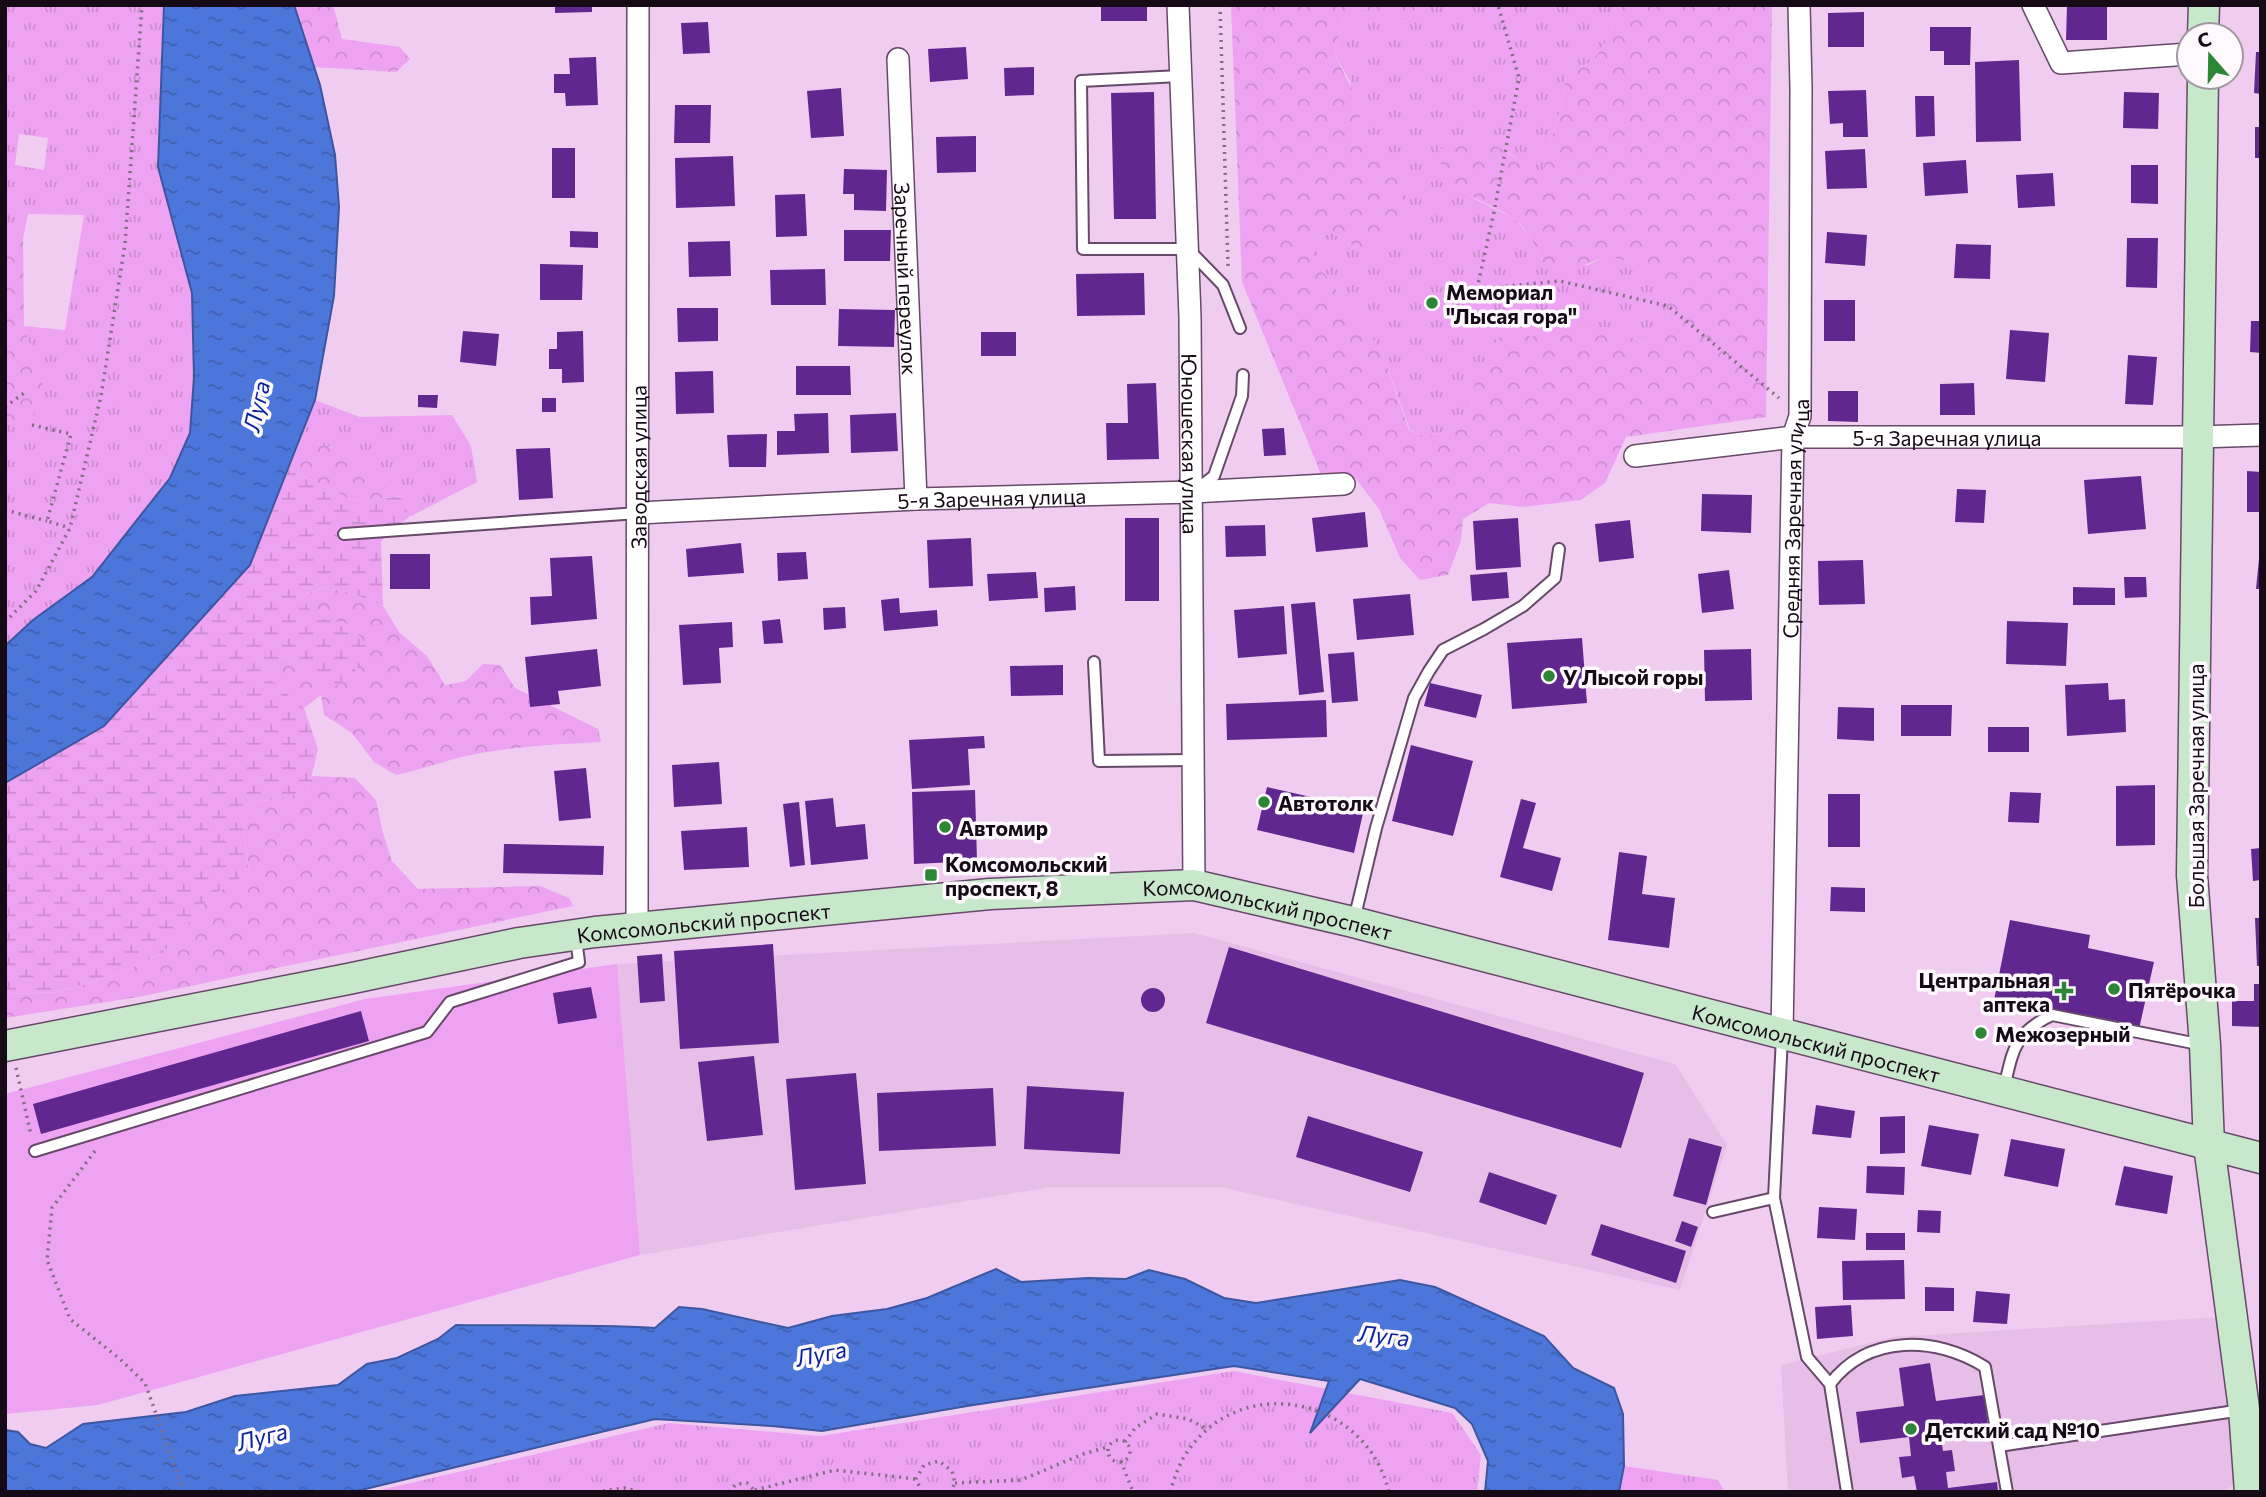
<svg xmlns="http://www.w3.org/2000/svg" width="2266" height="1497" font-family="Commissioner,sans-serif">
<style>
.built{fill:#e7bee8}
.grass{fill:url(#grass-tufts);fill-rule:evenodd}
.forest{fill:url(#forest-crowns)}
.wetland{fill:url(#wetland-marsh)}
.garden{fill:#eea3f2}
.water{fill:url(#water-ripples);stroke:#3c56a0;stroke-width:2}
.building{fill:#60288e}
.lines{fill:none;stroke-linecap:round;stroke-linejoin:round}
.lane-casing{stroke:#674969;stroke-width:14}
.street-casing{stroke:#674969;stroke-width:24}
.secondary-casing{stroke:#674969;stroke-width:33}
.path{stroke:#836b84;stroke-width:3.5;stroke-dasharray:2 5;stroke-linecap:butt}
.lane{stroke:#fff;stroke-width:10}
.street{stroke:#fff;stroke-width:21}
.secondary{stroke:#c8e8cb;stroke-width:30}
.poi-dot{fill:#2c8636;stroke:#fdf9fd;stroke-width:2.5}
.labels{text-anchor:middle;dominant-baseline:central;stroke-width:7;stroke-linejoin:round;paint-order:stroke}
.street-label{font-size:21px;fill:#160a16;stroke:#fdf9fd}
.poi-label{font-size:21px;font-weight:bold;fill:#160a16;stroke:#fdf9fd;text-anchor:start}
.water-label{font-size:23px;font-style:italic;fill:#08249b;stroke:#fdf9fd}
</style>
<defs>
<pattern id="grass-tufts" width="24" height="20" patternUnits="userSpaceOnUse" patternTransform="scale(1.75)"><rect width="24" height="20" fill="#eea3f2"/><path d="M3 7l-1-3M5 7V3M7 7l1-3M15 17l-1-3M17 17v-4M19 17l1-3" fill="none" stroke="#cb8bcf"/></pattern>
<pattern id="forest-crowns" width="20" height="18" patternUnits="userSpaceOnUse" patternTransform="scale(1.75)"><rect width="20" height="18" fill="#eea3f2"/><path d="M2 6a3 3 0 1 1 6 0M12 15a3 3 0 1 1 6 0" fill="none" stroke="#cb8bcf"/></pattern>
<pattern id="wetland-marsh" width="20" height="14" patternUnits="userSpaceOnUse" patternTransform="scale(1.75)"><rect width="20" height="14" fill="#eea3f2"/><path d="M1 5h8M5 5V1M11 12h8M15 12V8" fill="none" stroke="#cb8bcf"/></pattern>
<pattern id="water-ripples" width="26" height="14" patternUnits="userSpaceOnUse" patternTransform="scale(1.75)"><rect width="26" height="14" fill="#4d76db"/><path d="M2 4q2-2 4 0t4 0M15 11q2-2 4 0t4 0" fill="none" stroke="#3f5fb1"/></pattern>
</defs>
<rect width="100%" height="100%" fill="#f0ccf1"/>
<path class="built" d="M1194,933l481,131 52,81 -47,145 -460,-103h-168l-412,68 -23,-291z
M2220,1317l16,167 -14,8h-434l-7,-127 112,-28z"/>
<path class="grass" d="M5,5h159l-6,162 34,126 2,84 -4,56 -20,45 -78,99 -59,43 -28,26v-221l29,-12 9,-24 -19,-63 41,4 19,-115 -56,-1 -5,25 -18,-4zM19,134l29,4 -4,32 -29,-5z
M1419,5h201l2,3 -19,39 -10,13 -28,19 -4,28 -19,65 -11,-3 -26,-19h-65l2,19 17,19 16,11 40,20 13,15 15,29 45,2 15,-7h11l15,4 38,31 2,30 -23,21 -29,-14 -57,-4 -29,11 -56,45 -7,39c-19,9 -38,21 -58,9l-28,-78 -63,-86 -12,-26 25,-7 27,16 32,-92 -29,-18 -12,-58 -16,-28 10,-35 17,-6 46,10z
M315,400l45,17 92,-2 19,31 6,36 -68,35 -5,-21 -29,-23 -35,-23 -39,-12z
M1234,1371l218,42 29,42 -4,37h-1105l297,-69 151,13z
M1624,1466l94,14 7,12h-106z"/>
<path class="forest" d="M294,5h39l9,34 58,8 10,12 -14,13 -82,-5z
M1231,5h188l-12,17 -46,-10 -17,6 -10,35 24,48 4,38 29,17 19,53 -13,24 -16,14 -22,2 -27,-16 -25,7 12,26 63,86 27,78c21,12 39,0 59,-9l7,-39 15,-35 21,-17 20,7 29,-11 26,-1 31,5 29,14 23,-21 -2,-30 -38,-31 -15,-4h-11l-34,12 -26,-7c-8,-15 -15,-35 -29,-44 -24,-17 -55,-22 -71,-49 -3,-5 -3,-14 -3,-21 10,-3 21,-8 32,-9 22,-3 49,26 70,32l19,-65 4,-28 28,-19 10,-13 19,-39 -2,-3h152l-6,412 -140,20 -21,46 -24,17 -58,7 -34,-4 -26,16 -2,22 -13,34 -28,5 -20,-22 -21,-49 -26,-34 -30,4 -81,-197z
M5,235l18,4 1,87 20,63 -10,24 -29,12z
M301,438l39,12 35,23 29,23 -51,5 -64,-32z
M323,588l26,4 34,14 16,26 28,24 18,29 21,-4 17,-17 17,1 15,23 83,41 3,13c-40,2 -80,4 -120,11 -29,5 -57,16 -85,22l-22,-13 -22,-29 -28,-18 -3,-20 -17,13 -44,-37 27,-15 26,20 4,-58 -17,-22z
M312,776l43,2 21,22 7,33 9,28 26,28 122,-3 29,12 4,8 -435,91 -133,21v-24l53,-2 62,-18 44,-22 47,-56 38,-23 -8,-67 67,-14z"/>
<path class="wetland" d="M289,469l64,32 51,-5 5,21 -28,24 2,65 -34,-14 -26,-4 -23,8 17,22 34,6 18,26 -11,18 -23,18 -22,-10 -26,-20 -27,15 44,37 14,41 -10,43 -67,14 8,67 -38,23 -47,56 -44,22 -63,18 -52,2v-211l99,-57 146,-161z"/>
<path class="garden" d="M617,964l23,291 -542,150 -93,9v-320l360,-95z"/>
<path class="water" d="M164,5h130l26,80 15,70 4,52 -5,89 -19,104 -65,165 -146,161 -99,57v-137l28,-26 59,-43 78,-99 20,-45 4,-56 -2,-84 -34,-126z
M996,1269l25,13 67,-4 38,1 23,-9 36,9 39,19 32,5 144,-23 35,7 109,49 29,32 41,20 9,26 1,52 -5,26h-134l3,-31 -16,-37 -17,-16 -95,-29 -50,54 19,-52 -95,-15 -267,40 -145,25 -50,-5 -117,-7 -302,73h-348v-62l13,2 12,12 16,4 37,-24 103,-12 49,-16 103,-11 29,-21 30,-6 41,-19 18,-14c66,1 132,-1 199,3l24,-21 23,2 86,19 44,-12 55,-7 40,-11z"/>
<path class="building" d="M555,5h37v7l-37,1z
M1101,5h46v16h-46z
M2067,5h40v35h-41z
M1864,12v35h-36v-34z
M708,22l2,31 -27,1 -2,-31z
M1930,27h41l-1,38h-26v-14h-14z
M966,47l2,32 -38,3 -2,-33z
M2256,52h5v42l-7,-1z
M596,57l2,48 -32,1 -1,-13h-11v-19h16l-1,-16z
M2019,60l2,81 -45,1 -1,-80z
M1034,67v28l-29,1 -1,-28z
M841,88l3,48 -33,2 -4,-47z
M1866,90l2,47h-25v-14l-13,1 -2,-33z
M1154,92l2,127h-42l-3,-126z
M2124,92l35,1 -1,36 -35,-1z
M1915,96h19l1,40 -19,1z
M675,105h36l-1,38h-36z
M2255,127h6v31h-6z
M976,136v36l-39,1 -1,-36z
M552,148h23v50h-23z
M1865,149l2,39 -40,1 -2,-38z
M733,156l2,50 -59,2 -1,-50z
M1966,160l2,33 -43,3 -2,-33z
M2131,165h27v39l-27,-1z
M844,169l43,1 -1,41 -32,-1v-16h-11z
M2053,173l2,33 -37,2 -2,-33z
M805,194l2,42 -31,1 -1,-42z
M844,230h47l-1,31h-46z
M570,231l28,1v16l-28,-1z
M1827,232l40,3 -2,31 -40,-3z
M2127,238h31l-1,50 -31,-1z
M730,241l1,35 -42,1 -1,-35z
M1956,244l35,1 -1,34 -36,-1z
M540,264l43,1 -1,35h-42z
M825,269l1,36h-55l-1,-35z
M1144,273l1,42 -68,1 -1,-42z
M1824,300h31v41h-31z
M677,308h41v33l-40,1z
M839,309l56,1 -1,37 -56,-1z
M2251,321h10v32l-11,-1z
M2010,330l39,3 -4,49 -39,-3z
M463,331l36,3 -3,32 -36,-4z
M583,331l1,51 -22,1v-14h-13v-20h8v-17z
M981,332h35v24h-35z
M2128,355l29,2 -4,48 -28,-1z
M796,366h54l1,29h-55z
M713,371l1,42 -38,1 -1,-42z
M1156,383l3,76 -52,1 -1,-37h22l-1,-39z
M1974,383l1,32h-35v-31z
M1828,391h30v31l-30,-1z
M418,395h20l-1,13 -19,-1z
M542,398h14v14h-14z
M828,413l1,40 -52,2v-24h18l-1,-17z
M896,413l2,38 -47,2 -1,-38z
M1284,428l2,27 -22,1 -2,-27z
M767,434l-1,33h-37l-2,-32z
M550,448l3,50 -34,2 -3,-51z
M2247,471l14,1v40h-14z
M2141,476l5,53 -58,5 -4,-54z
M1957,489l29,1 -2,33 -29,-1z
M1702,494l50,1 -1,38 -50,-2z
M1365,512l3,35 -52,5 -4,-34z
M1125,518h34v83h-34z
M1518,518l3,49 -45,3 -3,-49z
M1630,520l4,38 -35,4 -4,-38z
M1265,525l1,31 -40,1 -1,-31z
M971,538l2,48 -44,2 -2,-48z
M741,543l3,30 -56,4 -2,-28z
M806,552l2,27 -30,2 -1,-28z
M390,554h40v35h-40z
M592,556l5,63 -66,6 -1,-28 22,-1 -2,-38z
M2259,559h2v30h-5z
M1863,560l2,44 -46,1 -1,-44z
M1729,570l5,39 -32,4 -4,-39z
M1036,572l2,26 -49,3 -2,-27z
M1507,572l2,26 -37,3 -2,-26z
M2124,577h22l1,20 -22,1z
M1075,586l1,24 -31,2 -1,-24z
M2073,587l42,1v17h-42z
M1410,594l4,41 -57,5 -4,-41z
M899,598l1,15 37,-3 1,16 -54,5 -3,-31z
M1315,602l9,90 -25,3 -8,-91z
M1284,606l3,48 -49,4 -4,-48z
M845,607l1,21 -22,2 -1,-22z
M780,619l3,24 -19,1 -2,-23z
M2007,621l61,2 -2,43 -60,-2z
M732,622l1,25 -14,1 2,35 -38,2 -4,-60z
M1582,638l5,65 -75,6 -5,-66z
M597,649l4,37 -43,5 2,13 -30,3 -5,-50z
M1751,649l1,51 -47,1 -1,-51z
M1354,652l4,49 -26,2 -4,-49z
M1063,665v30l-52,1 -1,-30z
M1430,683l52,12 -6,23 -52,-12z
M2108,683l1,17 16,-1 1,33 -59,4 -2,-51z
M1326,700l1,37 -100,3 -1,-36z
M1901,705h51l-1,31h-50z
M1838,707l36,1v33l-37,-2z
M1988,727h41v25h-41z
M984,736l1,12 -17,1 2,36 -58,4 -3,-49z
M1411,745l62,16 -20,75 -61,-15z
M719,762l3,42 -48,3 -2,-42z
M586,768l5,50 -32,3 -5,-50z
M2155,785v60l-39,1v-60z
M1267,787l97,22 -10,44 -97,-23z
M975,790l2,71 -63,3 -2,-72z
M2010,792l31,1 -2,30 -31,-1z
M1828,794h32v53h-32z
M833,798l3,29 29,-3 3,35 -57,6 -6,-64z
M1521,799l15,4 -13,45 38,10 -9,33 -52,-14z
M799,802l6,63 -15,2 -7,-63z
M747,827l2,40 -65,3 -3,-39z
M504,844l100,2 -1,29 -100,-2z
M2261,848v32l-8,1 -2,-32z
M1619,852l28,4 -5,38 33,4 -6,50 -61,-8z
M1831,887l34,1v24l-35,-1z
M2255,918h6v48h-4z
M2010,920l80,15 -2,13 66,14 -15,67 -145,-29z
M773,944l6,99 -99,6 -6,-98z
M1229,947l415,126 -23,75 -415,-125z
M662,954l3,47 -25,2 -3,-47z
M2254,984h7v43l-29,-1v-25h22z
M591,987l6,31 -39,6 -5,-31z
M1141 1000a12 12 0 1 1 24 0a12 12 0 1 1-24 0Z
M361,1011l8,30 -328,93 -8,-30z
M754,1056l9,79 -56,6 -9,-79z
M856,1073l10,111 -71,6 -9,-111z
M1027,1086l97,6 -4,62 -96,-5z
M993,1088l3,58 -117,5 -2,-58z
M1816,1105l39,6 -4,27 -39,-4z
M1308,1116l115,36 -13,40 -114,-35z
M1905,1116v37l-25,1v-37z
M1929,1125l50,9 -8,41 -50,-9z
M1689,1138l33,9 -16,58 -33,-9z
M2011,1139l54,10 -7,38 -54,-11z
M1867,1166l38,1 -1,28 -38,-2z
M2124,1166l49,10 -6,38 -52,-9z
M1489,1172l68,23 -11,30 -67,-23z
M1819,1207l38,2 -2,31 -38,-2z
M1918,1210l23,1 -1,22 -23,-1z
M1682,1221l16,6 -7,20 -16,-6z
M1601,1224l85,27 -10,32 -85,-28z
M1866,1233h39v17h-39z
M1904,1260l1,39 -62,1 -1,-39z
M1925,1287l29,1v23h-29z
M1976,1291l34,3 -3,30 -34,-2z
M1851,1305l2,31 -36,3 -2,-32z
M1930,1363l6,38 48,-6 4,31 -48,6 3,19 9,-1 3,21 -9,1 2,16 49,-6 1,10h-81l-3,-16 -12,2 -3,-21 12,-1 -2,-19 -49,6 -4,-31 48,-6 -5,-38z"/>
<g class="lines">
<g class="lane-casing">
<path id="lane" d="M1180,76l-99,5 2,168h105l35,36 17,43
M1197,489l17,-13 28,-80 1,-21
M344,534l294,-21
M1094,662l5,99 95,-1
M1354,920l22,-92 38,-130 15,-27 14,-21 41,-21 39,-23 32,-28 4,-29
M2004,1088c9,-38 10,-55 48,-73l151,30
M35,1151l392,-119 23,-30 129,-40 -3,-24
M1774,1198l33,159 23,27
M1713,1212l61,-14 8,-161
M1999,1446l243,-36
M1847,1492l-17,-108c38,-50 106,-48 155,-17l22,125"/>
</g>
<g class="street-casing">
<g id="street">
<path id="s1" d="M1178,5l12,312 4,568"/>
<path d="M2033,5l28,58 128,-9"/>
<path id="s2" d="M898,59l18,440"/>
<path id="s3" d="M1635,456l158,-19h405l63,-2"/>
<path id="s4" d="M638,513l278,-14 276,-7 152,-8"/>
<path id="s5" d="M637,927l1,-922"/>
<path id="s6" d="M1782,1032l11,-595 7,-21 1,-328 -2,-83"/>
</g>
</g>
<g class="secondary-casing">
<g id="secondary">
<path d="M2203,35l1,-30"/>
<path d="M2203,77l-11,798 13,170 4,100 35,264 6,83"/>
<path id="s7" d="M5,1046l343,-67 171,-36 76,-11 395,-38 204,-9 159,37 908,236"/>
</g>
</g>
<path class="path" d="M1220,5l8,261
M1477,289l17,-77 25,-134 -21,-73
M1457,291l103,-10 108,25 111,92
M5,407l19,-14
M32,425l39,9 -24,87 23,7
M5,510l42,11
M5,622l31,-31 34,-63 31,-132 24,-152 17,-239
M16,1068l15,67
M95,1151l-43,57 -5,52 23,59 50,40 25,24 39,109
M1108 1451a11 11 0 1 1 22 0a11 11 0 1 1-22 0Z
M1125,1442l10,-14 22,-14 31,5 19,10
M1121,1461l12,31
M955,1483l66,-3 62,-26 25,-7
M755,1490l80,-20 81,9
M596,1492l28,-4 17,4
M729,1492l7,-8 11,-1 7,7
M922,1492l-6,-13 8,-14 15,-4 13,10 3,12 -5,9
M1170,1492c5,-16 10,-31 20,-44 57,-77 177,-48 199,44"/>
<use href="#lane" class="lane"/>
<use href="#street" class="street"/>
<use href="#secondary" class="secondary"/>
</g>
<g class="poi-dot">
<circle cx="1432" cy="303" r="7"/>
<circle cx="1549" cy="676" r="7"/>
<circle cx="1264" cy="802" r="7"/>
<circle cx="945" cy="827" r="7"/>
<rect x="924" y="868" width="14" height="14" rx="3.5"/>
<circle cx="2114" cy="989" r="7"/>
<path d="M2060.5 980.5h7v7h7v7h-7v7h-7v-7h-7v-7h7z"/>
<circle cx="1981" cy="1033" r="7"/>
<circle cx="1911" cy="1429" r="7"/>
</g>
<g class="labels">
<g class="street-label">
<text stroke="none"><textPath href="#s2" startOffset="220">Заречный переулок</textPath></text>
<text stroke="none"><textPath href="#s3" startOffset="313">5-я Заречная улица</textPath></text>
<text stroke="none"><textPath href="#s1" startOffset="439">Юношеская улица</textPath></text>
<text stroke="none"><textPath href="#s5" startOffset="460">Заводская улица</textPath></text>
<text stroke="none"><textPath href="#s4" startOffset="354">5-я Заречная улица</textPath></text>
<text stroke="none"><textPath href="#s6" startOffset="514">Средняя Заречная улица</textPath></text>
<text transform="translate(2195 786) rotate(-90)">Большая Заречная улица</text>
<text stroke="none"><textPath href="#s7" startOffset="1278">Комсомольский проспект</textPath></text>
<text stroke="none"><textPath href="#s7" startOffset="710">Комсомольский проспект</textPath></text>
<text stroke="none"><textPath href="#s7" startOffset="1844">Комсомольский проспект</textPath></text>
</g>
<g class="poi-label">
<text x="1446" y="291">Мемориал<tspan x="1446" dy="24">"Лысая гора"</tspan></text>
<text x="1563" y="676">У Лысой горы</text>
<text x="1278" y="802">Автотолк</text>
<text x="959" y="827">Автомир</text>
<text x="945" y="863">Комсомольский<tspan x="945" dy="24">проспект, 8</tspan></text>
<text x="2050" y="979" text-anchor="end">Центральная<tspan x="2050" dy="24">аптека</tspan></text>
<text x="2128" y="989">Пятёрочка</text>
<text x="1995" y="1033">Межозерный</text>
<text x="1925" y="1429">Детский сад №10</text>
</g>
<g class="water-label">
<text transform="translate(256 406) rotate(-77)">Луга</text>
<text transform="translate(1384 1335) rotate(6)">Луга</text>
<text transform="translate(821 1353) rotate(-11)">Луга</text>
<text transform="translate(262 1436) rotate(-14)">Луга</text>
</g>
</g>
<rect width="2266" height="1497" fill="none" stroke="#160a16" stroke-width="14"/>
<g transform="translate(2210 56) rotate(340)"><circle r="33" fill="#fdf9fd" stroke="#a199a1" stroke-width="2"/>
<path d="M0-5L12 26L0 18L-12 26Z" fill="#2c8636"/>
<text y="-10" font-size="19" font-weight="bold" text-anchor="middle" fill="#160a16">С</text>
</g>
</svg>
